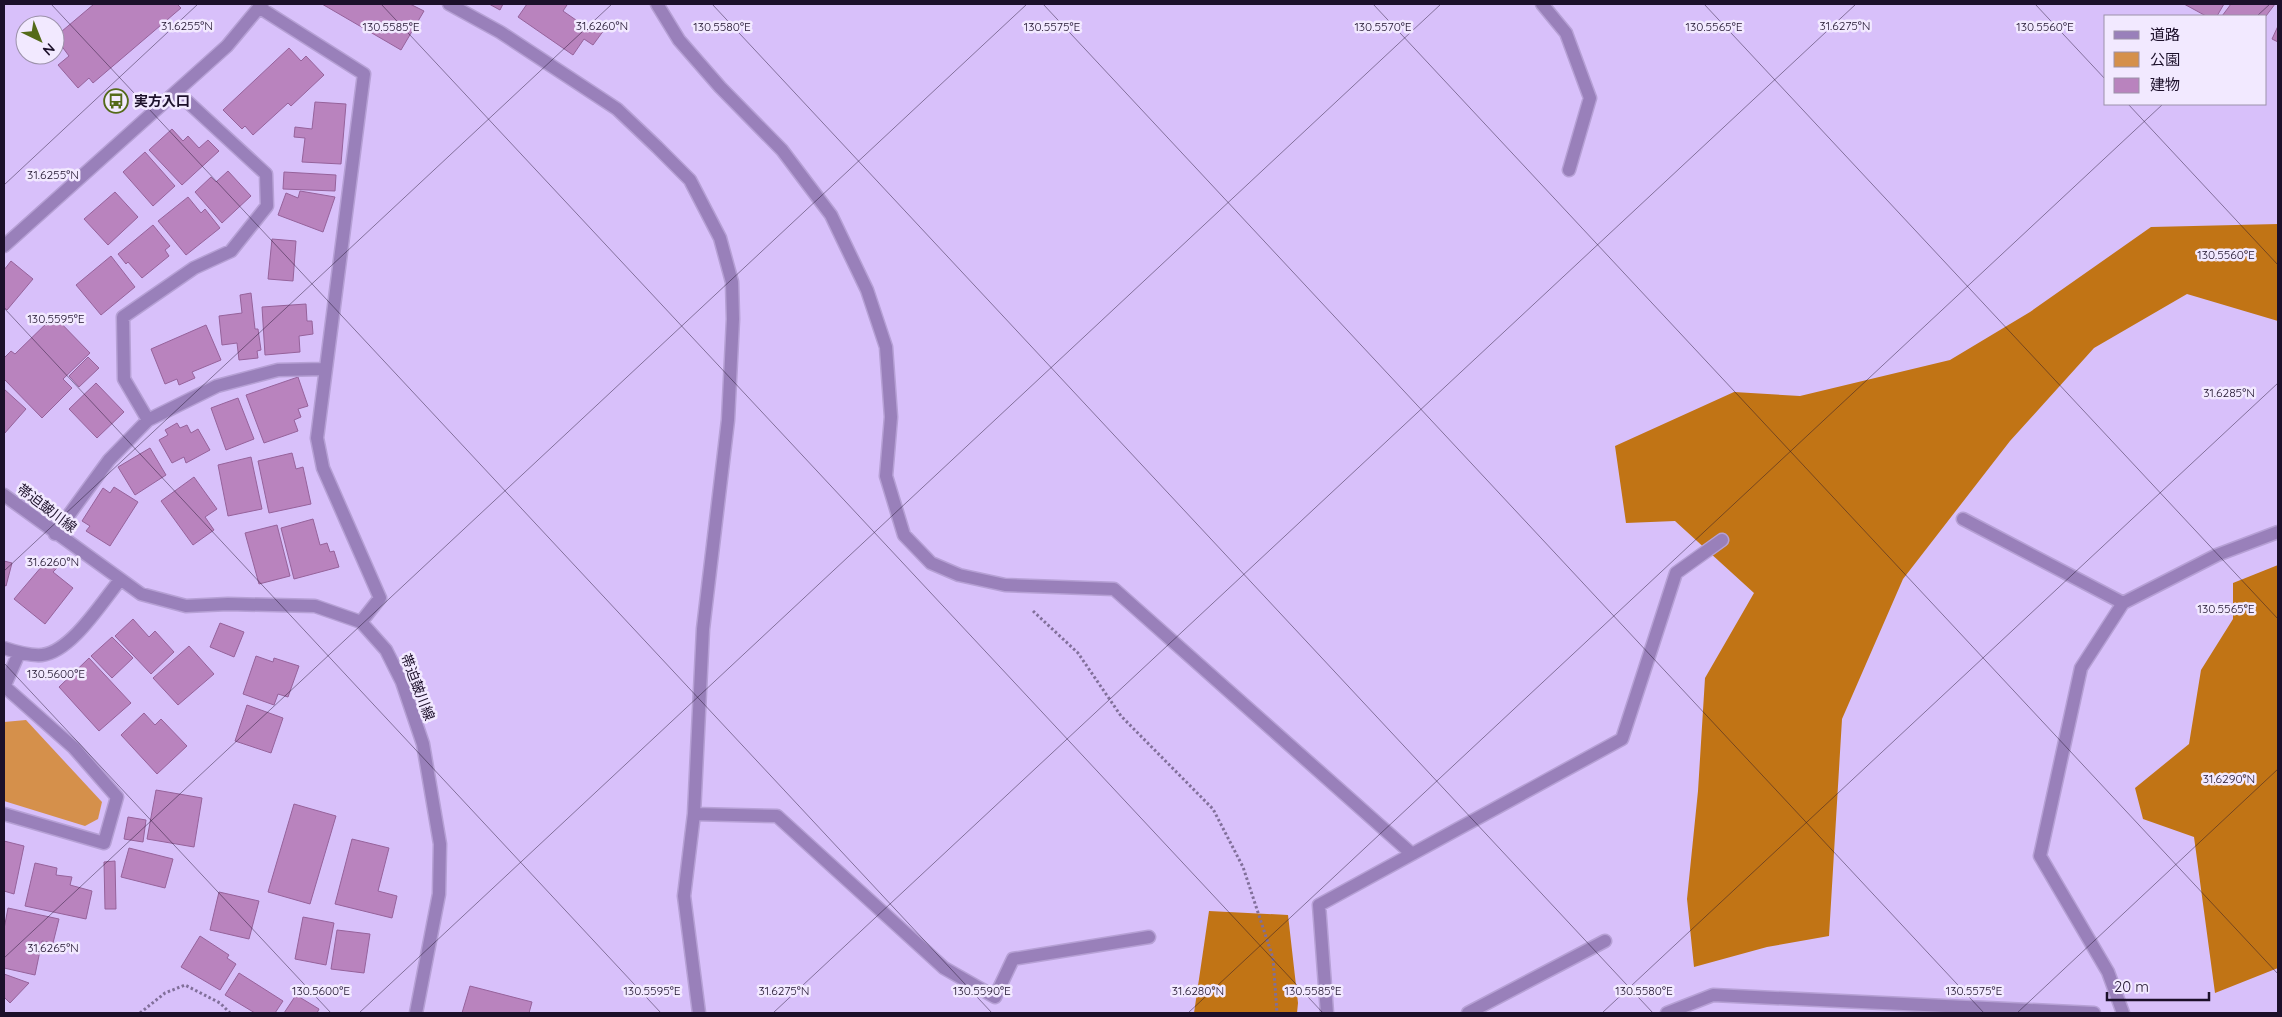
<svg xmlns="http://www.w3.org/2000/svg" width="2282" height="1017" font-family="Quicksand,'Noto Sans JP',sans-serif">
<style>
.green{fill:#d5904b}
.forest{fill:#c17415}
.building{fill:#b983be;stroke:#96629b}
.lines{fill:none;stroke-linecap:round;stroke-linejoin:round}
.minor-casing{stroke:#b6a0d5;stroke-width:15}
.path{stroke:#816f9a;stroke-width:3;stroke-dasharray:2.5 2.5;stroke-linecap:butt}
.minor{stroke:#9980ba;stroke-width:12}
.ticks{fill:none;stroke:#1c102a;stroke-width:1;stroke-opacity:0.45}
.labels{text-anchor:middle;dominant-baseline:central;stroke-width:5;stroke-linejoin:round;paint-order:stroke}
.poi-label{font-size:14px;font-weight:bold;fill:#1c102a;stroke:#f2e9ff;text-anchor:start}
.street-label{font-size:14px;fill:#1c102a;stroke:#f2e9ff}
.ticks-label{font-size:12px;text-anchor:middle;fill:#1c102a;stroke:#f2e9ff;stroke-width:5;stroke-linejoin:round;paint-order:stroke}
</style>
<rect width="100%" height="100%" fill="#d8c0fa"/>
<path class="green" d="M26,720l76,82 -4,17 -13,7 -81,-25v-79z"/>
<path class="forest" d="M2278,224v97l-91,-27 -93,54 -84,93 -107,138 -61,140 -13,217 -62,11 -73,20 -7,-68 11,-108 7,-113 49,-85 -79,-72 -49,2 -11,-77 119,-54 66,4 150,-36 80,-48 121,-85z
M2278,565v403l-63,25 -21,-156 -51,-18 -8,-31 54,-44 12,-74 32,-51v-36z
M1209,911l79,4 10,88 -1,10h-103z"/>
<path class="building" d="M94,4h83l4,4 -88,75 -4,-5 -11,10 -20,-23 11,-9 -14,-19z
M322,4h88l14,7 -23,39z
M489,4h14l-3,6z
M527,4h38l2,1 -4,6 23,16 5,-6 13,9 -11,15 -9,-6 -11,16 -55,-38z
M2184,4h40l-7,12h-11z
M2231,4h44l-9,12h-44z
M2278,26v16l-6,-3z
M289,48l12,13 5,-5 18,19 -33,31 -3,-3 -35,32 -8,-9 -3,3 -19,-19z
M315,102l31,2 -5,60 -39,-2 3,-24 -11,-1 1,-10 17,2z
M172,129l11,12 5,-5 11,12 9,-8 11,11 -37,34 -33,-35z
M145,152l30,34 -22,20 -30,-34z
M228,171l23,25 -29,27 -27,-31 16,-15 5,5z
M284,172l52,3 -1,16 -52,-2z
M300,191l35,6 -12,35 -45,-17 8,-22 12,5z
M115,192l23,25 -30,28 -24,-26z
M188,197l13,16 4,-4 15,19 -34,27 -28,-34z
M153,225l17,21 -5,4 4,6 -27,22 -14,-16 -2,2 -8,-10z
M272,239l24,2 -3,40 -25,-2z
M111,256l24,31 -34,28 -25,-30z
M11,261l22,18 -26,31 -3,-3v-37z
M251,293l4,36h3l3,21 -4,1 1,7 -19,2 -2,-17 -15,2 -3,-29 23,-3 -2,-18z
M306,304l1,17h5l1,13 -14,2 1,16 -35,3 -3,-48z
M54,316l36,37 -27,26 9,9 -30,30 -38,-39v-21l7,-7 4,3z
M206,325l15,35 -29,12 3,6 -16,7 -2,-6 -12,5 -14,-35z
M88,357l11,11 -20,19 -10,-11z
M298,377l10,29 -10,3 3,8 -7,3 4,11 -34,12 -18,-48z
M96,383l28,29 -27,26 -28,-29z
M4,389l22,20 -22,25z
M238,398l16,41 -28,11 -15,-42z
M177,423l3,5 7,-3 4,8 7,-4 12,21 -24,13 -2,-6 -12,6 -13,-23 9,-5 -3,-5z
M150,448l16,27 -31,20 -17,-28z
M292,453l4,16 7,-2 8,37 -42,9 -11,-52z
M251,457l11,52 -34,7 -10,-51z
M194,477l23,32 -12,8 9,13 -21,15 -32,-44z
M114,487l24,15 -28,44 -24,-15 4,-5 -8,-5 21,-33 7,5z
M313,519l7,26 7,-2 3,9 4,-1 5,16 -45,12 -13,-51z
M277,525l13,51 -31,8 -14,-51z
M48,559l10,8 -5,5 20,16 -28,36 -31,-25z
M4,561l8,2 -6,23 -2,-1z
M133,619l16,18 6,-6 19,21 -23,22 -36,-38z
M220,623l24,9 -10,25 -24,-10z
M112,637l21,21 -21,20 -21,-22z
M189,646l25,28 -36,31 -25,-27z
M256,656l17,6 1,-4 25,8 -11,31 -10,-3 -4,11 -31,-11z
M89,658l42,45 -32,28 -40,-44z
M247,705l36,13 -12,35 -36,-12z
M144,713l11,12 6,-6 26,27 -30,28 -36,-39z
M156,790l46,8 -8,49 -47,-8z
M294,804l42,12 -26,88 -42,-12z
M128,817l18,3 -3,22 -19,-3z
M352,839l37,9 -11,43 19,5 -5,22 -57,-14z
M4,841l20,5 -10,48 -10,-3z
M129,848l44,11 -8,29 -44,-11z
M115,861l1,48h-11l-1,-47z
M35,863l22,5 -1,7 16,2 -2,8 22,6 -6,28 -61,-13z
M219,892l40,9 -10,38 -39,-9z
M8,908l51,11 -6,24 -11,-2 -7,34 -31,-7v-39z
M303,917l31,6 -8,42 -31,-6z
M337,930l33,4 -6,39 -33,-4z
M200,936l29,19 -2,3 9,6 -16,26 -39,-23z
M239,973l44,28 -8,12h-20l-30,-18z
M4,974l25,9 -19,20 -6,-6z
M470,986l62,16 -3,11h-67z
M296,995l23,14 -2,4h-33z"/>
<g class="lines">
<g class="minor-casing">
<path id="minor" d="M449,4l51,28 117,77 40,38 33,33 30,58 12,44 1,37 -5,101 -25,209 -9,185 -10,82 15,117
M657,4l22,36 41,47 62,63 49,65 36,75 19,57 5,70 -5,59 18,59 27,28 28,12 46,10 109,4 298,265
M1542,4l24,29 24,65 -21,72
M260,8l104,66 -47,364 6,30 57,130 -19,24
M4,246l223,-200 35,-42
M148,420l-24,-41 -1,-62 71,-49 37,-17 36,-45 -1,-32 -89,-82
M4,495l137,99 45,12 42,-2 87,2 46,16 25,28 16,32 21,62 17,100 -1,50 -23,119
M1963,519l160,84
M55,534l54,-74 39,-40 69,-34 61,-16 46,-1
M4,648c12,4 26,8 38,7 29,-3 60,-53 78,-75
M4,687l15,-34
M4,814l100,29 13,-46 -43,-49 -70,-62
M694,814l83,2 167,152 51,29 18,-38 136,-22
M1327,1013l-8,-108 303,-166 54,-166 46,-33
M1468,1013l137,-72
M1667,1013l46,-18 381,18
M2123,1013l-15,-41 -68,-116 41,-188 42,-65 94,-48 61,-23"/>
</g>
<path class="path" d="M1033,611l45,42 43,63 92,93 30,58 30,91 4,55
M140,1013l25,-20 20,-8 35,18 10,10"/>
<use href="#minor" class="minor"/>
</g>
<path class="ticks" d="M51,4l941,1009M381,4l942,1009M712,4l941,1009M1043,4l941,1009M1373,4l905,970M1704,4l574,615M2035,4l71,76M2257,16l13,-12M2128,104l150,161M4,185l194,-181M4,308l657,705M4,571l608,-567M4,663l327,350M4,958l1023,-954M359,1013l1082,-1009M773,1013l1083,-1009M1188,1013l975,-909M1602,1013l676,-630M2017,1013l261,-244"/>
<defs>
<g id="bus-ring" transform="scale(1.25)"><circle r="9.5" fill="#f2e9ff" stroke="#546a19" stroke-width="1.5"/><path d="M-5-6H5V4H4V6H2V4H-2V6H-4V4H-5ZM-3.5-4V0h7V-4ZM-3.5 1.2v1.5H-2V1.2ZM2 1.2v1.5H3.5V1.2Z" fill="#546a19"/></g>
</defs>
<g fill-rule="evenodd">
<use href="#bus-ring" x="116" y="101"/>
</g>
<g class="labels">
<g class="poi-label">
<text x="134" y="101">実方入口</text>
</g>
<g class="street-label">
<text transform="translate(47 508) rotate(37)">帯迫皷川線</text>
<text transform="translate(418 687) rotate(69)">帯迫皷川線</text>
</g>
</g>
<g class="ticks-label">
<text x="187" y="30">31.6255°N</text>
<text x="602" y="30">31.6260°N</text>
<text x="1845" y="30">31.6275°N</text>
<text x="391" y="31">130.5585°E</text>
<text x="722" y="31">130.5580°E</text>
<text x="1052" y="31">130.5575°E</text>
<text x="1383" y="31">130.5570°E</text>
<text x="1714" y="31">130.5565°E</text>
<text x="2045" y="31">130.5560°E</text>
<text x="53" y="179">31.6255°N</text>
<text x="2226" y="259">130.5560°E</text>
<text x="56" y="323">130.5595°E</text>
<text x="2229" y="397">31.6285°N</text>
<text x="53" y="566">31.6260°N</text>
<text x="2226" y="613">130.5565°E</text>
<text x="56" y="678">130.5600°E</text>
<text x="2229" y="783">31.6290°N</text>
<text x="53" y="952">31.6265°N</text>
<text x="321" y="995">130.5600°E</text>
<text x="652" y="995">130.5595°E</text>
<text x="982" y="995">130.5590°E</text>
<text x="1313" y="995">130.5585°E</text>
<text x="1644" y="995">130.5580°E</text>
<text x="1974" y="995">130.5575°E</text>
<text x="784" y="995">31.6275°N</text>
<text x="1198" y="995">31.6280°N</text>
</g>
<rect width="2282" height="1017" fill="none" stroke="#1c102a" stroke-width="10"/>
<rect x="2104" y="15" width="162" height="90" fill="#f2e9ff" stroke="#9c92aa"/>
<rect x="2114" y="31" width="25" height="8" fill="#9980ba" stroke="#9c92aa"/>
<text x="2150" y="40" font-size="15" fill="#1c102a">道路</text>
<rect x="2114" y="52" width="25" height="15" fill="#d5904b" stroke="#9c92aa"/>
<text x="2150" y="65" font-size="15" fill="#1c102a">公園</text>
<rect x="2114" y="78" width="25" height="15" fill="#b983be" stroke="#9c92aa"/>
<text x="2150" y="90" font-size="15" fill="#1c102a">建物</text>
<g transform="translate(40 40) rotate(137)"><circle r="24" fill="#f2e9ff" stroke="#9c92aa"/>
<path d="M0-4L9 19L0 12L-9 19Z" fill="#546a19"/>
<text y="-8" font-size="14" font-weight="bold" text-anchor="middle" fill="#1c102a">N</text>
</g>
<path d="M2107 992v8h102v-8" fill="none" stroke="#1c102a" stroke-width="2.5"/>
<text x="2114" y="992" font-size="15" fill="#1c102a" stroke="#f2e9ff" stroke-width="4" paint-order="stroke">20 m</text>
</svg>
